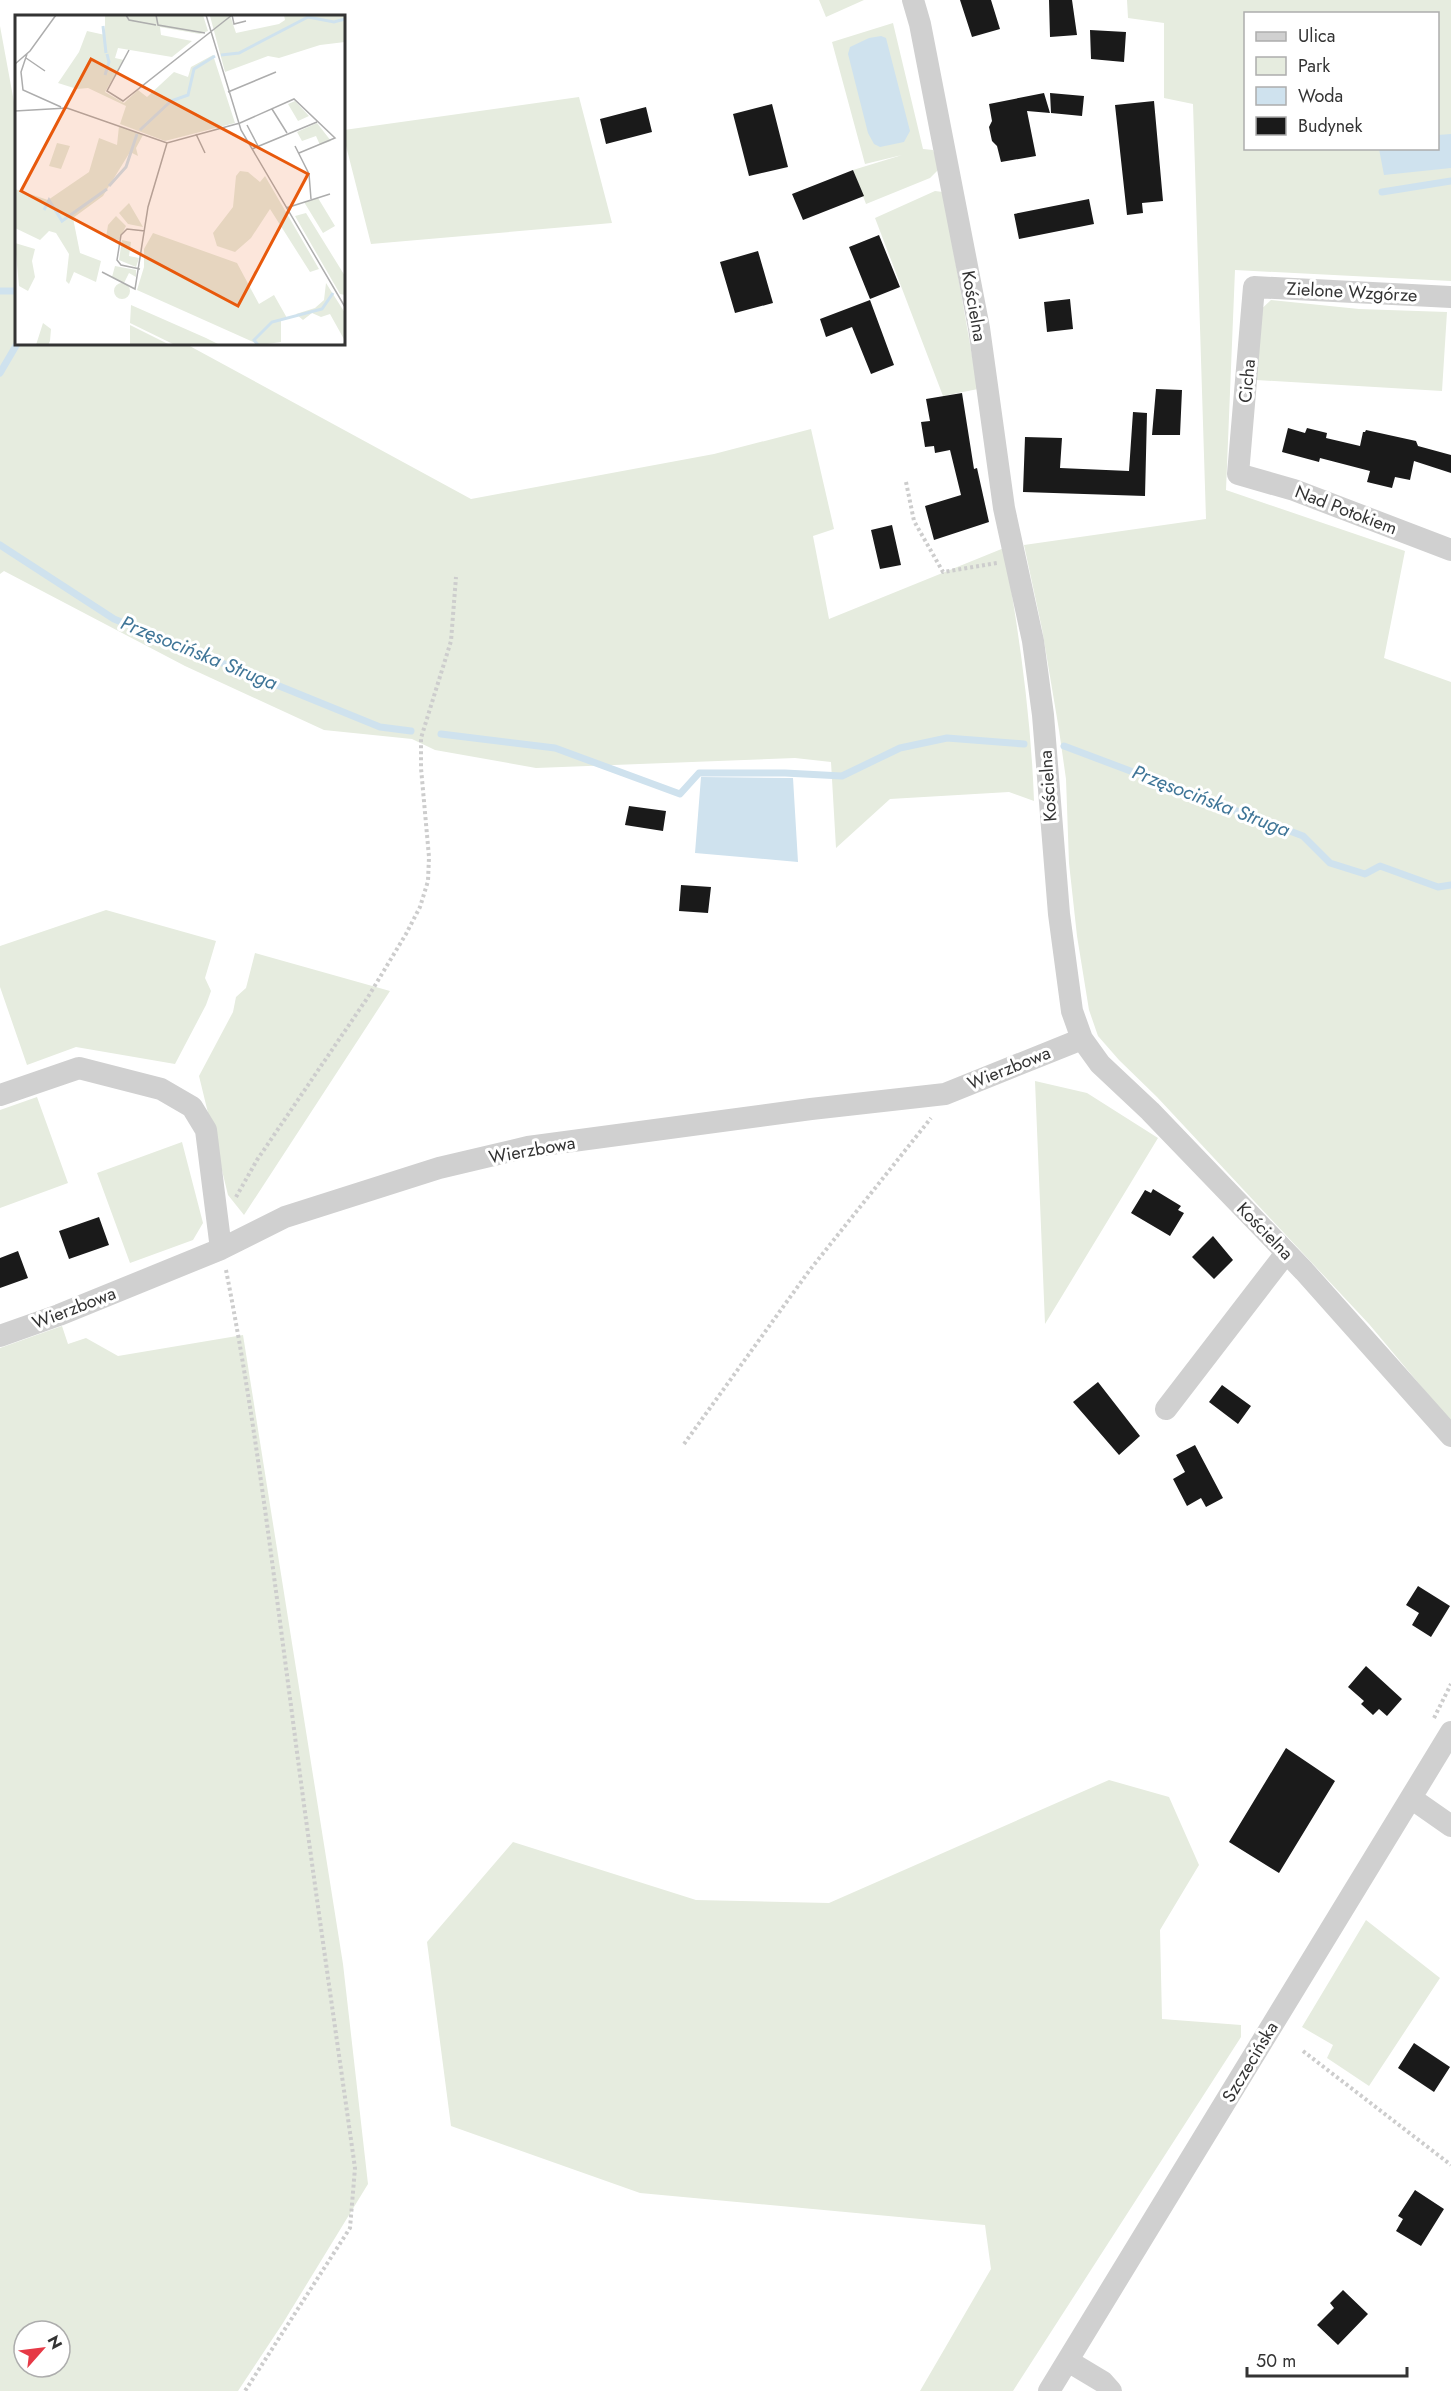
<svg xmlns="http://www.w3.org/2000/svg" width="1451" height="2391" font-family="Jost,sans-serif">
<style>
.green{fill:#e6ecdf;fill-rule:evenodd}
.water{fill:#cfe2ee}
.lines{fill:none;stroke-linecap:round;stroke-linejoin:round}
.stream{stroke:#cfe2ee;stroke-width:7}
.building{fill:#1a1a1a}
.path{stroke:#cdcdcd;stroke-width:4;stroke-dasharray:3 3;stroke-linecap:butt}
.minor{stroke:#d0d0d0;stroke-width:22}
.labels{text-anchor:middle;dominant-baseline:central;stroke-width:6;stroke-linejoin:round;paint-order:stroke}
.street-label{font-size:18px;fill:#333;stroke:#fff}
.water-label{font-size:20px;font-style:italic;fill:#3f7597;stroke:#fff}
.inset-river{fill:none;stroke:#cfe2ee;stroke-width:3}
.inset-road{fill:none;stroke:#adadad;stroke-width:1.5}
.view{fill:#e8590c;fill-opacity:0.15;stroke:#e8590c;stroke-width:3}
.inset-edge{fill:none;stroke:#333;stroke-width:3}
</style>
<rect width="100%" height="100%" fill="#fff"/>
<path class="green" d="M819,0h45l-38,17z
M1127,0h324v281l-216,-11 -9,220 179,61 -21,107 67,24v740l-82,-98 -212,-227 -38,-37 -21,-24 -9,-26 -12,-74 -8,-73 -3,-84 -7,-49 -17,-101 -18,-84 182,-26 -13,-415 -29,-6v-75l-36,-5zM1246,14h192v134h-192z
M893,23l30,126 10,1 7,18 -10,10 -64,26 -13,-34 49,-15 -37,9 -33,-122z
M0,26l16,87v231h170l285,155 243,-45 97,-25 23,100 -21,7 16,83 175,-71c15,84 27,168 30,253l-25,-9 -119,7 -54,49 -5,-86 -36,-4 -259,10 -101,-18 -23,-11 -88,-9 -139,-64 -181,-95 -4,3z
M579,97l33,126 -241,21 -27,-106v-8z
M935,191l8,1 35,197 -35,7 -68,-178z
M1271,300l88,9 88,3 -5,79 -186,-11 1,-67z
M106,910l110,31 -11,37 6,13 -5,14 -31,59 -99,-17 -49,18 -27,-78v-41z
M255,953l135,38 -146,224 -16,-20 -29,-119 34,-64 3,-15 10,-9z
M1035,1081l52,12 71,45 -113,186z
M37,1097l31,86 -68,25v-98z
M182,1142l21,81 -10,17 -63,23 -33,-90z
M62,1326l6,18 18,-6 32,18 125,-21 100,629 25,220 -85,139 -45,68h-238v-1043zM24,2331h36v36h-36z
M1109,1780l60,17 30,68 -39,65 2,89 79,6v12l-228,354h-93l71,-122 -6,-44 -345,-32 -189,-67 -24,-184 86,-100 183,58 133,3z
M1366,1920l74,58 -71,108 -42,-28 6,-13 -31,-18z"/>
<path class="water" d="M881,36l5,2 24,93 -6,11 -24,5 -6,-3 -6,-11 -20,-79 2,-7 19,-9z
M1451,134v34l-67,7 -5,-26 59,-1v-13z
M701,777l92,1 5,84 -103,-9z"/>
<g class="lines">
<path class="stream" d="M1382,192l69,-11
M0,291h16
M0,373l17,-29
M0,545l114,74 266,108 31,4
M441,734l114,14 125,46 19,-21h86l57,3 58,-28 47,-10 77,6
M1064,746l239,90 27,27 35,11 15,-8 58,21 13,-2"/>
</g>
<path class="building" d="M960,0h31l9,29 -28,8z
M1049,0h23l5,35 -27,2z
M1090,30l36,2 -2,30 -33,-3z
M1044,93l6,20 -23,-2 9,45 -35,6 -4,-16 -5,-5 -3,-14 3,-6 -3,-17z
M1050,93l34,3 -2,20 -31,-3z
M1154,101l9,100 -21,2 1,10 -16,2 -12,-110z
M772,104l16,63 -39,9 -16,-62z
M646,107l6,25 -46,12 -6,-25z
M853,170l11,26 -61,24 -11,-26z
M1089,199l5,25 -75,15 -5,-25z
M879,235l21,52 -30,12 -21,-52z
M758,251l15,52 -38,10 -15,-51z
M1070,299l3,30 -26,3 -3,-30z
M870,300l24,65 -23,9 -19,-47 -26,10 -6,-18z
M1156,389l26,1 -2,45h-28z
M962,393l12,76 3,-1 12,54 -55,18 -9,-34 36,-11 -11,-45 -15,3 -1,-7 -9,1 -4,-25 9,-1 -4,-22z
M1133,412l14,1 -2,83 -122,-4 2,-55 37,1 -2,30 69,3z
M1288,428l17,5 2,-5 20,5 -1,5 34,8 3,-14h2l1,-2 50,11 2,5 33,9v18l-37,-12 -4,19 -15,-3 -3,11 -25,-6 3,-11 -50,-13 -1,4 -37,-10z
M892,525l9,40 -21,4 -9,-39z
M629,806l37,5 -3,20 -38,-6z
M681,885l30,2 -3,26 -29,-2z
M1153,1189l28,17 -3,4 6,3 -14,23 -39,-23 14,-23 6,3z
M99,1217l10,28 -40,14 -10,-28z
M1213,1236l20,24 -19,19 -22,-22z
M18,1251l10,27 -28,10v-30z
M1098,1382l42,54 -21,19 -46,-53z
M1222,1385l29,21 -13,18 -29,-22z
M1195,1445l28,53 -17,9 -5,-9 -14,8 -14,-27 12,-7 -9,-17z
M1418,1586l32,20 -19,31 -19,-12 7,-12 -13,-8z
M1366,1666l36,33 -15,17 -8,-7 -6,6 -12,-11 3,-3 -16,-14z
M1286,1748l49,33 -56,92 -50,-31z
M1414,2043l36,24 -16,25 -36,-24z
M1415,2190l29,19 -23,37 -25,-15 7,-12 -5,-3z
M1343,2290l25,24 -30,31 -21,-20 17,-17 -4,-5z"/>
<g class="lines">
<path class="path" d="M906,482l8,39 29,51 54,-9
M236,1197l21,-37 111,-163 38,-63 14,-27 8,-26 1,-24 -8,-89v-30l30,-97 5,-64
M226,1270c28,142 45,285 64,428 20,157 43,314 65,470l-5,60 -105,163
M684,1444l125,-173 122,-153
M1434,1718l17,-34
M1303,2051l148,114"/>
<path class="minor" d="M913,0l7,24 59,304 25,180 29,133 10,74 16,199 13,97 10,28 18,25 50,47 154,160 147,165
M1451,297l-197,-10 -16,187 56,16 157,60
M0,1095l79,-27 82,21 31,18 14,23 15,119
M0,1336l59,-21 162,-66 64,-32 154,-49 89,-21 283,-38 134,-15 137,-55
M1166,1409l120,-156
M1411,1798l40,28
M1068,2361l35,21 8,9
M1049,2391l402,-659"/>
</g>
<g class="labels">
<g class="street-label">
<text transform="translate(1352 292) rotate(3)">Zielone Wzgórze</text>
<text transform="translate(974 306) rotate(80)">Kościelna</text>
<text transform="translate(1247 381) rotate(-85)">Cicha</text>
<text transform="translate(1346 510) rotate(21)">Nad Potokiem</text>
<text transform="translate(1048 786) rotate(-94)">Kościelna</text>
<text transform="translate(1009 1068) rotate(-22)">Wierzbowa</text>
<text transform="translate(532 1150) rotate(-10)">Wierzbowa</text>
<text transform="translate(1265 1231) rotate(46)">Kościelna</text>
<text transform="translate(74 1308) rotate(-21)">Wierzbowa</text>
<text transform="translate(1250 2062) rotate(-59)">Szczecińska</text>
</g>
<g class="water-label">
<text transform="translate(199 653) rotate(22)">Przęsocińska Struga</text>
<text transform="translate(1211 801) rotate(21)">Przęsocińska Struga</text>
</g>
</g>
<g transform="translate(15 15)">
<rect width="330" height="330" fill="#fff"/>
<path d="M90,0h98l5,16 -8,3 -40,-7 1,8 31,6 -20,16 -54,-9 -3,10 9,2 -19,32 19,11 14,-13 9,7 27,-25 14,5 3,-10 22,-12 22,68 -70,18 -45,-17 6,-18 -38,-18 -11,1 -19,-6 21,-31 8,-21 18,4zM215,0l6,18 43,-9 6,-4 -1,-5h61v27l-25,3 -41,13 -11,-2 -43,16 -15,-56zM280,86l14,15 -11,5 -10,-17zM302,108l14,18 -11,4 -4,-9 -14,5 -5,-9zM104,111l24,9 -7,13 2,8 -8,-4 -27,44 -30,22 7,35 21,8 -5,21 -22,-10 -5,12 -3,-3 3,-27 -13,-21 -7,-2 -9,9 -25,-12v-39l33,11 41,-28 10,-34 18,7zM42,128l13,3 -9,23 -12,-3zM225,156l8,1 12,10 5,-6 54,93 -9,3 -40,-63 -19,29 -16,14 -18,-6 -4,-13 20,-26 3,-31zM303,183l17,28 -12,7 -19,-31zM114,188l14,24 -15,-3 -9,-11zM291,198l39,63v19l-5,-1 -45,-78zM101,201l10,10 -7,14 -13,-2 2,-13zM138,218l84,30 22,41 15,-9 13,23 -6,2v22l-21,3 -123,-55 7,-23v-18zM107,225l9,2 -2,14 10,2 -3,9 -17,-7zM0,228l20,6 -3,12 3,16 -7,14 -9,-5zM100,251l21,4v7l-7,-4 -5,10 -12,-6zM311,268l19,30v32h-4l4,-4 -15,-27 -9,3 -9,-4 -9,7 -7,-6 19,-6 9,-8zM99 276a8 8 0 1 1 16 0a8 8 0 1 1-16 0ZM116,290l75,33 14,7h-45l-45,-22zM28,308l8,6 -1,12 -2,4h-12zM115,310l40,20h-40z" fill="#e6ecdf"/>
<path class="inset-river" d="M88,11l3,27M206,40l18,-2 69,-36 26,5 11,-3M90,60l4,-13 -2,-8M125,115l31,-29 17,-6 6,-26 21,-13M94,171l17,-19 11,-33M29,195l5,-10 13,21 45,-32M243,330l-4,-5 18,-18 50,-13 11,-16"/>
<path class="inset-road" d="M111,0l3,5 27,5M141,0l2,10 47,8M191,0l35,115 104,177M217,0l2,9 12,-3M114,35l-22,41 16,10 109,-86M12,39l-6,18 2,18 38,17M11,43l19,13M0,49l15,-13 26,-36M213,77l48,-20M257,94l15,24M0,96l52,-3 100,35 73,-20 54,-24 41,39 -36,15M232,110l11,21M181,119l9,19M280,131l14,28 2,25M237,134l65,-27M271,193l44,-14M125,254l-19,-4 -4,-5 4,-25 6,-6 18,2M87,257l33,17 13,-82 19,-64"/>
<path class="view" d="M76,44l217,115 -70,132 -217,-115z"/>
<rect width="330" height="330" class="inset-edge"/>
</g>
<rect x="1244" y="12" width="195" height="138" fill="#ffffff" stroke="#adadad" stroke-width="1.5"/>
<rect x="1256" y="32" width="30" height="9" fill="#d0d0d0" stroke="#adadad" stroke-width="1.5"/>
<text x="1298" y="42" font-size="18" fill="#333333">Ulica</text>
<rect x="1256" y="57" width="30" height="18" fill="#e6ecdf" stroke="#adadad" stroke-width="1.5"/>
<text x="1298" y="72" font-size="18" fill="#333333">Park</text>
<rect x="1256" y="87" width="30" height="18" fill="#cfe2ee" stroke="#adadad" stroke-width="1.5"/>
<text x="1298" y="102" font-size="18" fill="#333333">Woda</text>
<rect x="1256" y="117" width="30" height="18" fill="#1a1a1a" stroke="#adadad" stroke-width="1.5"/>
<text x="1298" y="132" font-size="18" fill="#333333">Budynek</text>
<g transform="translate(42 2349) rotate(62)"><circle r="28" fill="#ffffff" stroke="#adadad" stroke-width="1.5"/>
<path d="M0-4.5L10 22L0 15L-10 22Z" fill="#e63946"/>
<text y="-9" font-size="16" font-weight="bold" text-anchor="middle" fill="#333333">N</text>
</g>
<path d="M1247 2367v9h160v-9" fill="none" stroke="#333333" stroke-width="3"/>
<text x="1256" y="2367" font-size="18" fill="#333333" stroke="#ffffff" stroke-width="4.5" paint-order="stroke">50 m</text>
</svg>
